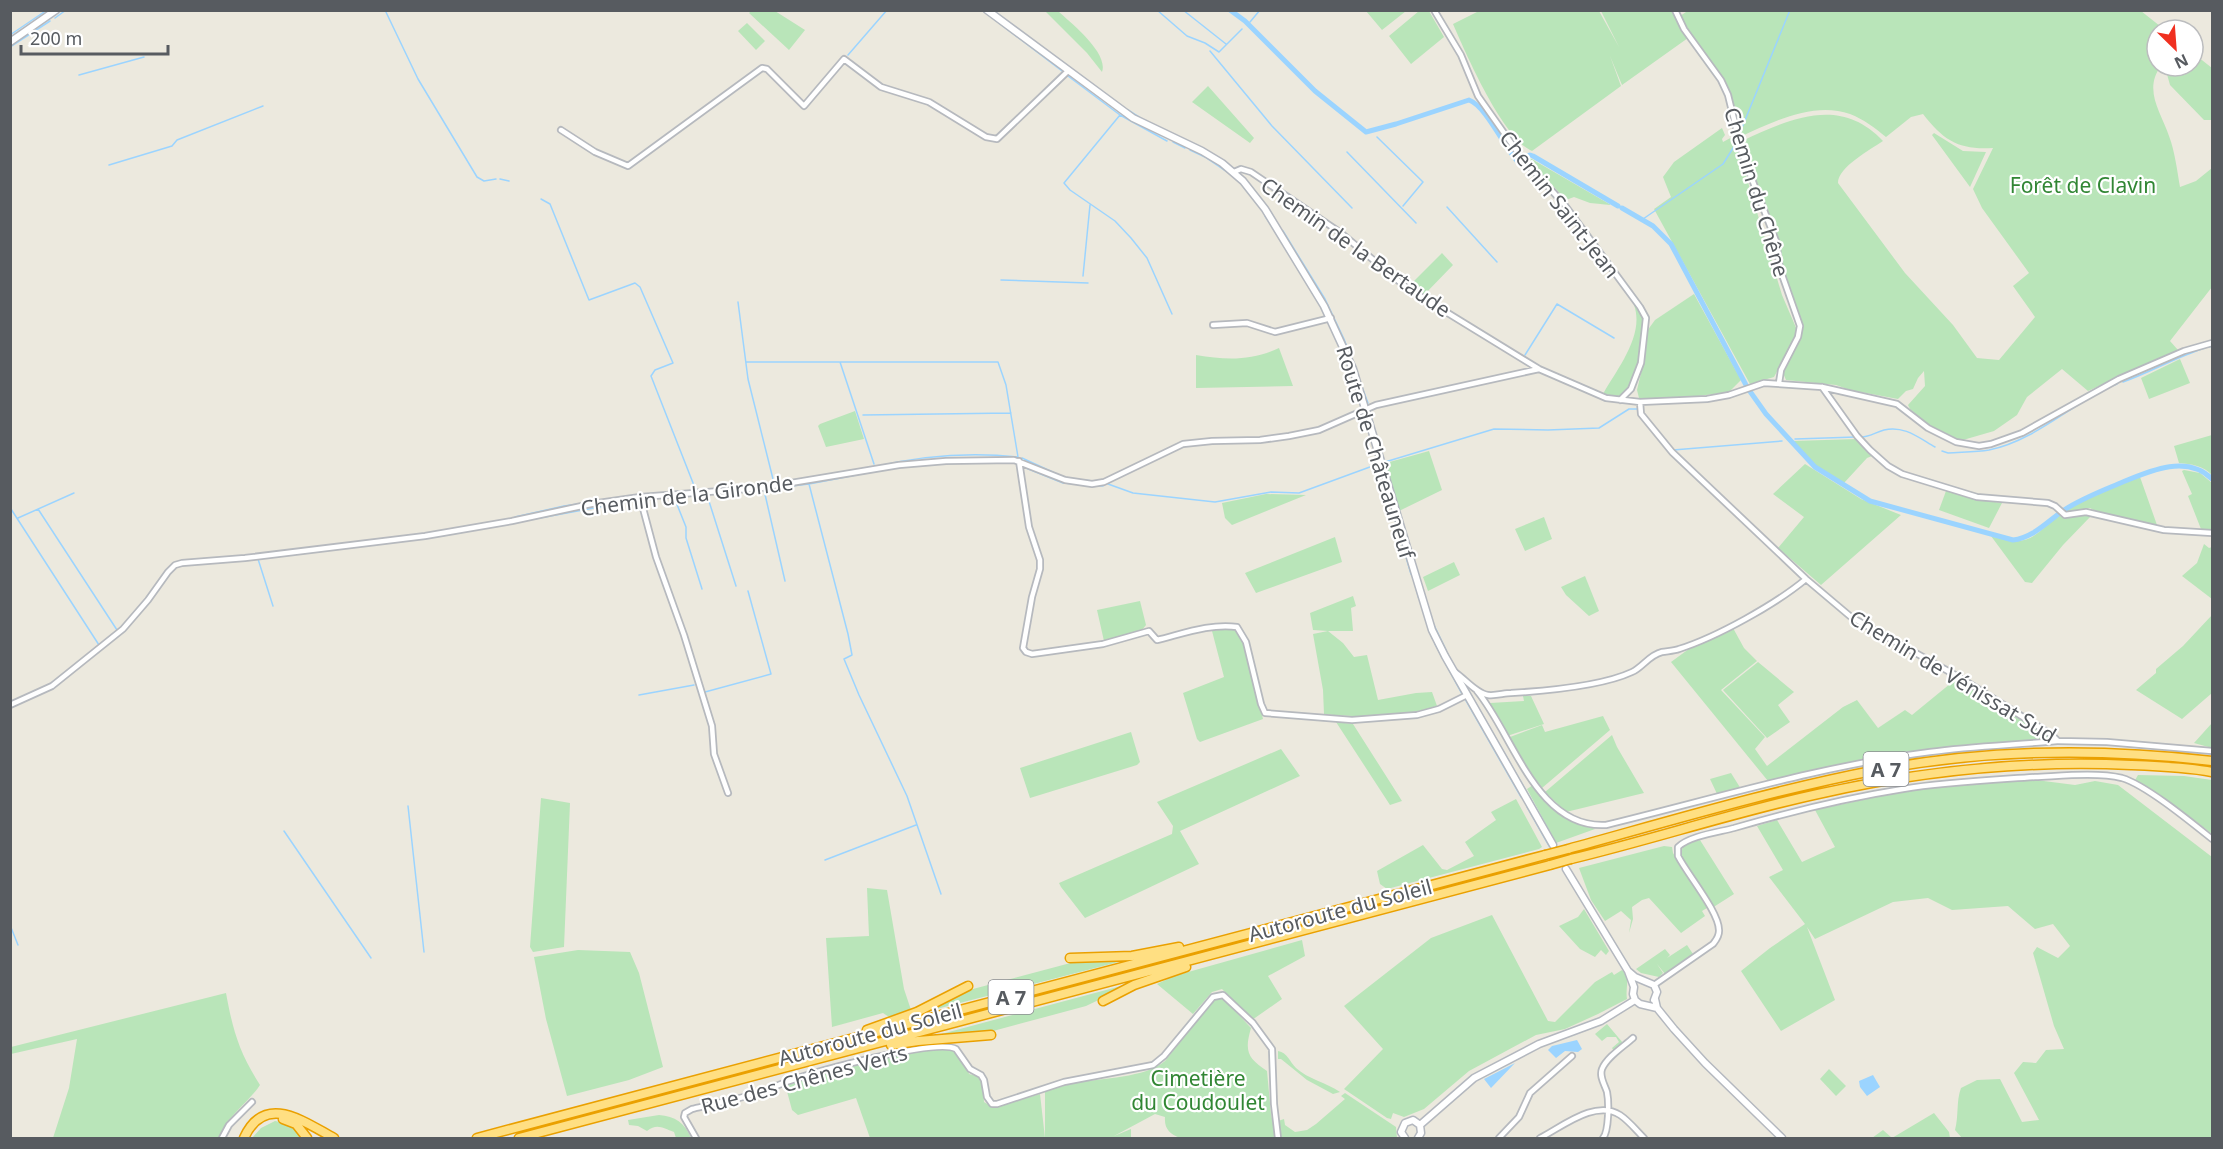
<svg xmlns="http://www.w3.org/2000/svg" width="2223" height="1149" font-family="'Noto Sans',sans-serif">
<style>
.green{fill:#b9e5b9}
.water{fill:#9bd4ff}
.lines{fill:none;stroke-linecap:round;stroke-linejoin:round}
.stream{stroke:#9bd4ff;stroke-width:1.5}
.canal{stroke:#9bd4ff;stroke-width:5}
.street-casing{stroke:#b6b9be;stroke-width:8}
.secondary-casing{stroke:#b4b8bf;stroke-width:9}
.highway-casing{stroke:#eaa000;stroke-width:11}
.street{stroke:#fff;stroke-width:4.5}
.secondary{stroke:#fff;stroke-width:6}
.highway{stroke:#ffdf82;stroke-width:8}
.highway-bridge-casing{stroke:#eaa000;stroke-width:11;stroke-linecap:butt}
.highway-bridge{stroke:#ffdf82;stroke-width:8}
.labels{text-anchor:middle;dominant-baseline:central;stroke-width:4.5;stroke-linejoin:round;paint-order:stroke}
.shield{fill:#fff;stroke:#898c90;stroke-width:1.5}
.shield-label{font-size:20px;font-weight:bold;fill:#575b60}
.park-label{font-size:21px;fill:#318634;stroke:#fff}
.street-label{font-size:21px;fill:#575b60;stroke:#fff}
</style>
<rect width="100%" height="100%" fill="#ece9de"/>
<path class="green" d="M752,10l23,1 30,19 -16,20 -40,-37z
M1689,10l452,1 24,19h-8v36h4c-18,24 0,46 8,70 6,16 8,34 11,51l16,-6 16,-13v119l-42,54 8,9 -90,41 -26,-22 -35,28 -10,18 -23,16 -31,9 -13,-2 -19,-11 -21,-18 -2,-4 17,-19 -1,-15 -6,7 -5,11 -7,2 -8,8 -48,-9 -14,-5 -50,-5 -3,-7 20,-43 -21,-58 -2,-28 -15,-31 -23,-72c48,-22 98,-46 141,0 -13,9 -45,26 -45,42l67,90 48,52 24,33 22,2 36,-43 -22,-31 16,-13 -47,-65 -9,-19 20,-41c-34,2 -49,-7 -70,-34l-12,3 -25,20c-11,-9 -23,-18 -36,-23 -36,-13 -78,8 -110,23l-17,-59 -10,-15 -8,-6 -25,-41z
M1045,11h13c13,12 51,42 44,61l-15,-19z
M1366,11h40l-24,19z
M1429,11l15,26 -33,27 -22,-28 30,-25z
M1479,11h120l20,36 -18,-36h71l16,27 -66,47 -12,-29 11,30 -89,65c-29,-12 -66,-97 -79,-127z
M747,23l18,18 -9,9 -18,-19z
M2193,53l19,15v52h-8l-34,-35 -5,-18 28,-1z
M1208,86l46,52 -4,5 -58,-41z
M1722,128l3,7 -3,4 1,3 11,-6 48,159 15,35 -4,12 -19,35 -24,7 -96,-175 17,-12 -8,-20 11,-15z
M1934,133l29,18 23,1 -16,35 -38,-52z
M1530,158l81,47 -21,-2 -16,-6 -8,3 -37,-40z
M1442,253l11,12 -30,31 -14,-10z
M1694,294l47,86 -12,12 -54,7 -36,-1 -2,-8 8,-34 2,-25 8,-11z
M1636,304c3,5 8,11 8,17 1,23 -7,62 -25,77l-16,-4c14,-25 42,-59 31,-89z
M1279,348l14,38 -97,2v-33c31,5 54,6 83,-7z
M2180,359l10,24 -41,16 -8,-21z
M855,411l9,28 -38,8 -8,-21 2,-2z
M2212,435v40c-8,-9 -21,-11 -33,-12l-5,-17z
M1857,439l15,17 -5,2 -23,25 -28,-17 -23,-25z
M1429,451l13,39 -43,21 -13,-48z
M1805,464l56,35 40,16 -80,70 -43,-37 26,-31 -31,-23z
M2184,470l16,3 12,10v47l-11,-1 -13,-33 4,-2 -10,-23z
M2140,477l17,48 -58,-12 -9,-5 -23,5 -1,-3 21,-12z
M1946,491l29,8 27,4 -13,25 -50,-18z
M1266,494l40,1 -74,30 -7,-7 -3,-15z
M2084,514l7,2 -28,29 -31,38 -7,-1 -34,-46c39,11 39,3 68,-21l4,3z
M1544,517l8,22 -27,12 -10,-22z
M1335,537l7,25 -86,31 -11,-20z
M2204,544l5,4 3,-1v52l-30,-23 15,-13z
M1454,562l6,13 -32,16 -5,-14z
M1585,576l14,35 -10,5 -23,-21 -5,-8z
M1353,596l3,10 -5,2 2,23h-25l15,12 11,14 13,-2 11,45 38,-7 16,-1 5,14c-35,11 -77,12 -113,8l-1,-24 -10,-56 15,-3 -15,-1 -3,-17z
M1140,601l6,24 -4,5 -38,11 -7,-31z
M2212,615v78l-30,26 -46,-29 20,-17v-4l27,-23z
M1230,628l9,4 7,18 17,69 -63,23 -3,-3 -14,-46 41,-16 -12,-46z
M1733,628l11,20 13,13 -36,29 44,47 -10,12 12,17 76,-59 14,-7 21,28 27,-18 7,5 44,-36 95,56 -9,6 -63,3 -82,10 -129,27 -97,-119 26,-19z
M1758,662l36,30 -16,13 12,17 -23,16 -44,-48z
M1523,696h8l13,28 -37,12 -17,-33 34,-2z
M1603,716l7,14 -68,58 -17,-23 -15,-28 32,-12 3,7z
M1336,722l17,2 49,77 -12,4z
M2212,723v25l-18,-5z
M1131,732l9,30 -3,3 -107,33 -10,-30z
M1612,735l5,12 27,46 -78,19 -21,-20z
M1281,749l19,27 -120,55 19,33 -114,54 -24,-31 -2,-4 113,-49 1,-8 -16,-24z
M1731,773l10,16 -23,7 -8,-17z
M2138,775l46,1 28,4v54l-15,-12 -63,-40z
M2029,779l46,6 20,-4 23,4 94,72v281h-250l-7,-8c4,-15 1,-29 6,-42l16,-8 23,-1 22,43 17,-2 -25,-47 9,-11 13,1 10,-13 18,-1 -10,-23 -21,-73 4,-6 21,11 12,-12 -17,-22 -18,5 -27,-23 -56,4 -24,-12 -35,4 -78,37 -8,-12 28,73 -54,31 -40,-60 29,-23 35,-24 -36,-47 14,-7 -26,-44 20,-6 25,42 33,-15 -20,-37 90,-19z
M1533,785l27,30 35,14 -39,14 -29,-54z
M541,798l29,5 -6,144 -31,5 -3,-5z
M1516,799l26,48 -3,2 -152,40 -7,-5 -3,-13 46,-26 19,24 5,1 27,-14 -9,-14 31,-22 -5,-8z
M1700,840l34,54 -22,14 -30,-50 -1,-6 3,-7z
M1664,846l8,1 1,6 34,55 -5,3 3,5 -24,17 -32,-35 -7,2 -10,7 1,12 -4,14 2,-13 -10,-9 -16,10 -14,-21 -12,-32z
M867,888l20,2 17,99 7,21 -22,7 -6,-4 -51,14 -6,-89 43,-2z
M1584,909l25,42 -3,4 -5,-5 -6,7 -15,-8 -21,-23 19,-9z
M1492,915l56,106 7,1 40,-40 17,-10 2,3 8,-5c9,9 3,17 5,29l-29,15 -33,15 -29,6 -67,36 -45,38 -20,8 -11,-4 -2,6 -4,-1 -43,-29 39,-40 -39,-43 87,-68z
M1302,940l3,16 -37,20 14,23 -30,21 -30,-31 -10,3 -19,22 -36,-30 17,-8z
M1687,945l6,9 -28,20 -8,-10 6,9 -4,4 -18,-4 -5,-4 29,-20 5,6 -3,3z
M578,950l52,2 9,21 24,94 -34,13 -62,16 -21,-77 -12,-62z
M1130,959l-209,54 52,-24 105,-28z
M1136,982l-50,24 -104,28 -52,3z
M226,993c7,38 13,59 34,92 -10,16 -37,35 -40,53h-167l16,-50 8,-49 -66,15v-7z
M1218,998l6,1 27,29c-7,24 -3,30 16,43l4,43 5,24h-96c-10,-4 -16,-9 -15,-21l-10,-3 -41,22 17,-7v9h-261l-14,-40 -58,17 -6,-5 -7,-26 123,-32 48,-5 9,10 4,17 8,2 6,5 1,21 10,6 46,-14 5,44v-47c10,-3 20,-6 31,-8 26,-5 69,-5 89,-22l48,-61z
M1607,1024l16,19 -9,8 -2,-3 7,-6 -3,-5h-9l-5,4 -7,-7z
M1278,1051c10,2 11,10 18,17 12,11 31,15 44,24l-7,2 -26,-14 -26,-21h-3z
M1829,1069l17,17 -10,10 -16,-17z
M1345,1093l51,34 1,11h-116l-3,-17 6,-2 1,6 10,7 12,-2 9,-6 29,-25 -4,-3z
M1934,1113l15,19 1,6h-78l11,-8 9,8z
M659,1115c16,1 26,8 32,23h-15l-2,-6c-11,-4 -17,-9 -27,-1l-9,-5 -9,-1 -1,-5z
M275,1121l16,3 12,14h-51l9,-10z"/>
<path class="water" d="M1577,1040l5,9 -4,3 -13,-1 -9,7 -8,-8 4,-4z
M1515,1063l-24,25 -7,-9z
M1873,1075l7,12 -13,9 -7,-9 -1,-6z"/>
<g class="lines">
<path class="stream" d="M385,10l33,69 59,98 7,4 12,-2
M982,10l80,61
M993,10l38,29
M1157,10l30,26 18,7 14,9 23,-23
M1183,10l43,34
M55,18l11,-8
M1250,22l10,-12
M10,35l37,-25
M10,47l40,-26
M1210,51l62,75 80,82
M848,55l39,-45
M79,75l65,-18
M1068,76l52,39 47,26
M1128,110l14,9
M1120,115l-56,68 6,7 45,31 16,17 16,20 25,56
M1741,130l49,-120
M1377,137l46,45 -20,24
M1173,142l12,6
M1190,150l15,7 25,17
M1347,152l69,71
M109,165l63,-19 5,-6 86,-34
M500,179l9,2
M1239,181l19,24
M541,199l9,5 39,96 46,-17 5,4 33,76 -18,7 -4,6 44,112 3,2 32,-2
M1447,207l50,55
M1265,216l6,9
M1643,219l80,-55 12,-19
M1283,231l42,68 19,40 24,64
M1083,276l7,-71
M1001,280l87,3
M738,302l10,77 26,104
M2209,347l3,-1
M1525,355l32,-51 57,34
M746,362h93
M2123,382c28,-10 53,-25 82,-34
M2109,387l8,-3
M1369,410l19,66
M863,415l148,-2
M1861,437c9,0 15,-5 23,-7 20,-5 35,8 51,17
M1371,438l40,136
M1795,439l61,-2
M1673,450l109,-9
M1942,451l6,2c13,-1 28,-1 41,-3 35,-7 66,-31 95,-49
M1022,458l37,17
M1385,462l109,-33 54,1 51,-2 30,-19h9
M874,464l-34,-102h158l8,23 12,72c-47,-5 -98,-1 -144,10
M1026,468l37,15 40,3
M1081,480l13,1
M809,484l39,150 4,21 -8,4 15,36 48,101 34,98
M1108,484l25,9 82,9 56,-10 28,1 79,-29
M774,488l35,-4 68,-13
M764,490l21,91
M705,494l17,-1
M639,495l58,-5
M707,495l29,91
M674,497l12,30v11l16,51
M645,499l11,-1
M638,500l15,55
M11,509l88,136
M38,509l79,121
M515,517l49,-11 70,-10
M18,518l56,-25
M441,536l197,-36
M258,559l15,47
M1414,581l5,18
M1421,604l11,34
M1432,621l14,29
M1435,644l27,50
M1450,658l5,9
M1466,686l83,145
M705,692l66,-18 -23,-83
M639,695l55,-10
M1465,699l56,98
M408,806l16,146
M1527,807l22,39
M284,831l87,127
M825,860l91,-35
M10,925l8,20"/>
<path class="canal" d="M1230,10l15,11 70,70 51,41 30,-8 73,-24c17,6 35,47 49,62l12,-7 3,1 85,50
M1622,208l31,18 18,18 75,141
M1749,390l17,24 49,53 55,34 143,39c20,-2 35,-19 51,-30 17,-11 35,-18 54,-26 29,-12 68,-31 94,-5"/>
<g class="street-casing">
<path id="street" d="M1434,10l27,45 17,41 43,61 43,47 76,103 6,11 -5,45 -10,26 -11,11
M1675,10l9,19 37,51 7,15 15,61 33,85 4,28 20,57 -2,11 -17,33 -2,13
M561,130l34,22 33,14 134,-98 5,1 37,37 40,-47 37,28 48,15 57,35 11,2 71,-68
M1234,172l7,-3 10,3 90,61 66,55 132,81
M1213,325l34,-2 28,9 56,-14
M1822,387l35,49 13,14 18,16 14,8 75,23 71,6 7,3 10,9 21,-3 78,18 48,3
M1640,402l1,12 31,38 134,127 45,38 106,59 95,59 6,6 49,1 105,9
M1019,461l10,66 11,33v9l-8,28 -9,51 3,4 6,2 71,-10 46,-13 8,9c25,-6 54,-17 80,-13l9,15 15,62 4,9 87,7 65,-5 22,-6 28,-14
M640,497l16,60 28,78 28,91 2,28 14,39
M1455,672c10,7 22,22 33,23 8,1 16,-2 23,-2 33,-2 91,-7 121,-21 11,-5 17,-17 30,-20 5,-1 12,-1 17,-3 38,-12 97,-45 127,-70
M1477,691c36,43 59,138 129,134 107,-26 214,-59 324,-73 43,-6 85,-7 127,-11
M10,705l42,-19 71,-57 25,-29 20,-28 7,-7 7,-2 63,-5 180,-22 87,-15 79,-17 49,-7 121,-9 138,-23 47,-4 68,-1 51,20 27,4 12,-2 79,-38 29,-3 48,-1 29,-4 30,-6 57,-25 163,-36 67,29 34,4 67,-3 22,-4 35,-12 58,4 75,17 31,24 28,14 23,4 12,-2 31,-11 97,-54 65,-28 28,-8
M1654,985l59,-41c3,-4 6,-7 6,-13 1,-18 -32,-57 -41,-75v-9c11,-11 41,-15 56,-19 55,-16 112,-30 169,-39 43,-7 89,-9 132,-12 25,-1 62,-5 87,1 24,7 70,45 90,61
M222,1138l7,-13 23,-23
M696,1138l-12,-21 1,-4 7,-4c22,-5 45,-10 67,-16 11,-3 20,-9 30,-12 26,-9 147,-43 167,-32l14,20 11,6 3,5 3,17 5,7h5l67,-22 89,-17 11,-9 49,-59 10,-2 30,28 19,26 2,55 4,34
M1499,1138l20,-21 11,-24 42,-37
M1540,1138c22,-11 55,-39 80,-23 9,6 16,15 24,23
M1603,1138c6,-7 6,-36 4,-46 -2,-7 -8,-15 -5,-23 5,-12 21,-22 31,-31"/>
</g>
<g class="secondary-casing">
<path id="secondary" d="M987,10l146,108 69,33 20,12 21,18 22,28 59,97 29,63 79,261 13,26 108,189
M10,42l46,-32
M1566,869l62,102 6,16 -1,7 2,6 5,4 17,4
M1628,971l7,6 19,8 3,7 -3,8
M1655,999l2,9 17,21 31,34 77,75
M1420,1125l54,-47 65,-34 62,-23 34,-21
M1405,1138l-4,-6 4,-9 8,-3 7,5
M1418,1138l3,-5 -1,-8"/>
</g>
<g class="highway-casing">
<path id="highway" d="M1568,849c102,-28 205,-59 309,-79 111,-21 224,-22 335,-9
M1571,859c83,-20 164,-47 247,-65 103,-23 207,-34 313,-29 27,1 55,2 81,7
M1070,958l62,-2 47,-9
M1103,1001l31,-16 52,-18
M867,1030l50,-18 51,-26
M891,1045l27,-4 73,-6
M283,1119l13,5 11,14
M244,1138c21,-46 60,-16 90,0
M477,1138l1068,-283
M519,1138l1031,-273"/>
</g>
<use href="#street" class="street"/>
<use href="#secondary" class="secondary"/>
<use href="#highway" class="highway"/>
<g class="highway-bridge-casing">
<path id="highway-bridge" d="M1545,855l23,-6
M1550,865l21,-6"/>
</g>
<use href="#highway-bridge" class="highway-bridge"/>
</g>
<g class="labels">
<g class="shield">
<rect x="1863.5" y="752" width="45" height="34" rx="4.5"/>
<rect x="988.5" y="980" width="45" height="34" rx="4.5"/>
</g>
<g class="shield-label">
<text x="1886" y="769">A 7</text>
<text x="1011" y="997">A 7</text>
</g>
<g class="park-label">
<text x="2083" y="185">Forêt de Clavin</text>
<text x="1198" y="1078">Cimetière<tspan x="1198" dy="24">du Coudoulet</tspan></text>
</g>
<g class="street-label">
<text transform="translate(1757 192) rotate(73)">Chemin du Chêne</text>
<text transform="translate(1560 204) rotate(52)">Chemin Saint-Jean</text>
<text transform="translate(1356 247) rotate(35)">Chemin de la Bertaude</text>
<text transform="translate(1376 452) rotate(73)">Route de Châteauneuf</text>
<text transform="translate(687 495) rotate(-7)">Chemin de la Gironde</text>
<text transform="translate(1953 676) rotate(31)">Chemin de Vénissat Sud</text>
<text transform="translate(1340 910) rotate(-15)">Autoroute du Soleil</text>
<text transform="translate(870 1034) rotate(-15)">Autoroute du Soleil</text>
<text transform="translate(804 1079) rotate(-15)">Rue des Chênes Verts</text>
</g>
</g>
<rect width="2223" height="1149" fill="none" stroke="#575b60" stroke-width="24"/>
<g transform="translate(2175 48) rotate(155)"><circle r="28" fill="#ffffff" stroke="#bcbdbf" stroke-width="1.5"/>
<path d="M0-4.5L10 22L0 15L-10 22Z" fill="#f03020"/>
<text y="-9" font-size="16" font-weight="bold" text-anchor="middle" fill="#575b60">N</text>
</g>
<path d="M21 45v9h147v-9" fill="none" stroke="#575b60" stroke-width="3"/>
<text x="30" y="45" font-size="18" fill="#575b60" stroke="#ffffff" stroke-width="4.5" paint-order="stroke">200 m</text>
</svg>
